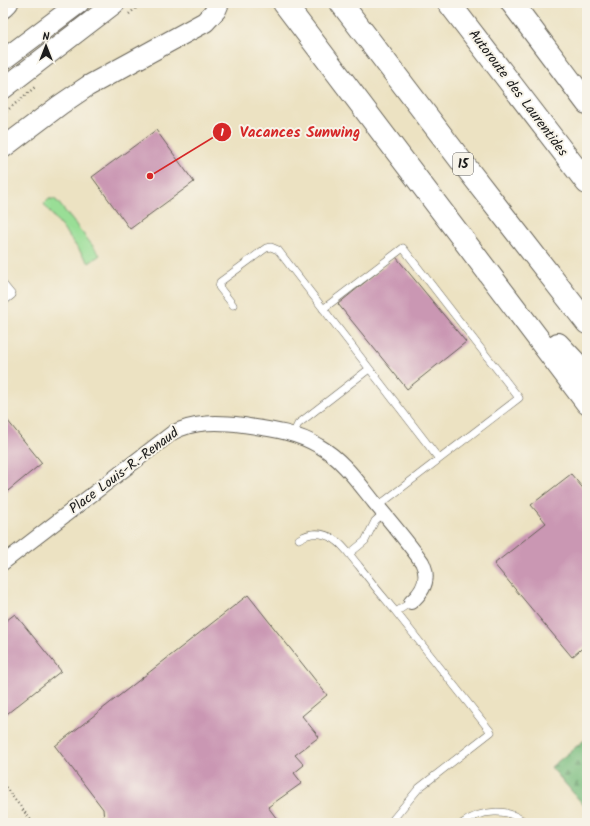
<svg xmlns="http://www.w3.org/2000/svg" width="590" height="826" font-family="Kalam,sans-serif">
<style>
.grass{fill:#99de96;stroke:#5a7d59}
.forest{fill:url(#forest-firs);stroke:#4b6c4e}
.building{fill:#ca97b3}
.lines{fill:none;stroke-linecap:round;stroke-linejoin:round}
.lane-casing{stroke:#656156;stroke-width:8}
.street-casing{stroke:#656156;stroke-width:16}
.secondary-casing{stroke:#656156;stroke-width:22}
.highway-casing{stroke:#656156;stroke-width:24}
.path{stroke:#656156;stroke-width:2.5;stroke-dasharray:1 3;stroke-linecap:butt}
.lane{stroke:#fff;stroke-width:7}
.street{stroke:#fff;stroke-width:14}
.secondary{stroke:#fff;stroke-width:20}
.highway{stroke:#fff;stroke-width:22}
.labels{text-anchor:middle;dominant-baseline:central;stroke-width:4;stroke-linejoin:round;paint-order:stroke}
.shield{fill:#f7f3e8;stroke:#5e5c59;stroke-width:1}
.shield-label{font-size:13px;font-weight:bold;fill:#1c1c1c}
.street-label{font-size:14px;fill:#1c1c1c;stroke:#f7f3e8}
.leader{fill:none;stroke:#d62828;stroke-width:1.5}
.callout-dot{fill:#d62828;stroke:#f7f3e8;stroke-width:1.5}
.mark-label{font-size:12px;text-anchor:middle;font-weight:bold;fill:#fff}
.callout-label{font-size:15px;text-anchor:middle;font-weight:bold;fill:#d62828;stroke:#f7f3e8;stroke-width:4;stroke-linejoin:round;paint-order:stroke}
</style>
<defs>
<pattern id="forest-firs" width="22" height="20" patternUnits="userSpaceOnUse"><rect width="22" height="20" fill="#7abd7f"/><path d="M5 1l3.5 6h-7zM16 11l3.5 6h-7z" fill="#639967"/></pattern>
</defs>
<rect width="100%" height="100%" fill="#f7f3e8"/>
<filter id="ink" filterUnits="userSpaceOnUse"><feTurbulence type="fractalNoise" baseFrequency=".025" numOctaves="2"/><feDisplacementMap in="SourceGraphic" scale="8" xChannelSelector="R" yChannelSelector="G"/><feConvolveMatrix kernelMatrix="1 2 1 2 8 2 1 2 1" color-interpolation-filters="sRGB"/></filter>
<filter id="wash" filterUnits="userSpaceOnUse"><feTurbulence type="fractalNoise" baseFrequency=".012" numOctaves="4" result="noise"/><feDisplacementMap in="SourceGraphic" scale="16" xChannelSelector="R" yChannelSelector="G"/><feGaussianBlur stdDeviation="0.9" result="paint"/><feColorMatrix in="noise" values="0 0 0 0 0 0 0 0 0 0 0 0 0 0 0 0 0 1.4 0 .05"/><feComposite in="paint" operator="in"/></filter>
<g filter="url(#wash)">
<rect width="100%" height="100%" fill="#ece2c2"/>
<path class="grass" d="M49,199h5l3,2 43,54 -11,8 -45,-59z"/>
<path class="forest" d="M587,738v71l-36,-42z"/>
<g id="blocks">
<path class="building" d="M156,130l38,52 -64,47 -38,-52z
M396,257l70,85 -59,47 -69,-85z
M3,415l39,48 -39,32z
M571,474l16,19v151l-15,13 -78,-93 52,-41 -15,-18z
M248,595l79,100 -25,21 17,21 -24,18 9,10 -10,8 8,10 -34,24 12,16h-172l-4,-2 -1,-12 -48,-63z
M15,614l46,57 -58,46v-94z"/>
</g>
</g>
<g filter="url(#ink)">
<use href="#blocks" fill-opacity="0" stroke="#656156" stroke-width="1"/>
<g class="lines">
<g class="lane-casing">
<path id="lane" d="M586,3l1,2
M3,284l9,11 -9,7
M233,305l-14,-18 1,-5 46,-34 5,-1 7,3 161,209
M323,309l80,-61 116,150 -141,108
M293,434l5,-10 71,-55
M299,539c11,-7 23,-7 35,0 10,6 17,18 25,27 12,16 24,31 37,46l15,-10
M349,554l16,-13 10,-20 9,-8
M390,823l29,-35 72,-56 -95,-120
M463,823c17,-13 46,-16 62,0"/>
</g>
<g class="street-casing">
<path id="street" d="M3,563l169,-130c23,-12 47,-11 71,-8 27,4 53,7 76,21 23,13 39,36 55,56 17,20 33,39 48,60 8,16 2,29 -11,40"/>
</g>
<g class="secondary-casing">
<path id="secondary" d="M3,8l5,-5
M3,60l76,-57
M3,89l112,-86
M3,148l57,-43 28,-19 117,-64 11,-12 3,-7"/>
</g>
<g class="highway-casing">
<path id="highway" d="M284,3l303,400
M341,3l124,163 122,157
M449,3l138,180
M512,3l75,100
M558,344l29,31"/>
</g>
<path class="path" d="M129,14l13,-11
M3,114l32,-27
M3,784l30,39"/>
<use href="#lane" class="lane"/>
<use href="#street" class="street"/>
<use href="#secondary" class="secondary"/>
<use href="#highway" class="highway"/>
</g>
</g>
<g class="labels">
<rect class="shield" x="453" y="153" width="20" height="22" rx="3"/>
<g class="shield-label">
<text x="463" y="164">15</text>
</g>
<g class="street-label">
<text transform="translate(518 93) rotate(53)">Autoroute des Laurentides</text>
<text transform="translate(124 471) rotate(-37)">Place Louis-R.-Renaud</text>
</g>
</g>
<path class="leader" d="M150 176L222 132"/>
<g class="callout-dot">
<circle cx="150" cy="176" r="4"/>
<circle cx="222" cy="132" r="10"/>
</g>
<g class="mark-label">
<text x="222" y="136">1</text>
</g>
<g class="callout-label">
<text x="300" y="137">Vacances Sunwing</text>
</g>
<rect width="590" height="826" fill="none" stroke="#f7f3e8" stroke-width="16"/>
<g transform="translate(46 46)" stroke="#f7f3e8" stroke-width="3" paint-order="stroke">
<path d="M0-3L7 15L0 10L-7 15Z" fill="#1c1c1c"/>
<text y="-6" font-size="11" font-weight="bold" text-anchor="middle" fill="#1c1c1c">N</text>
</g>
</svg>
